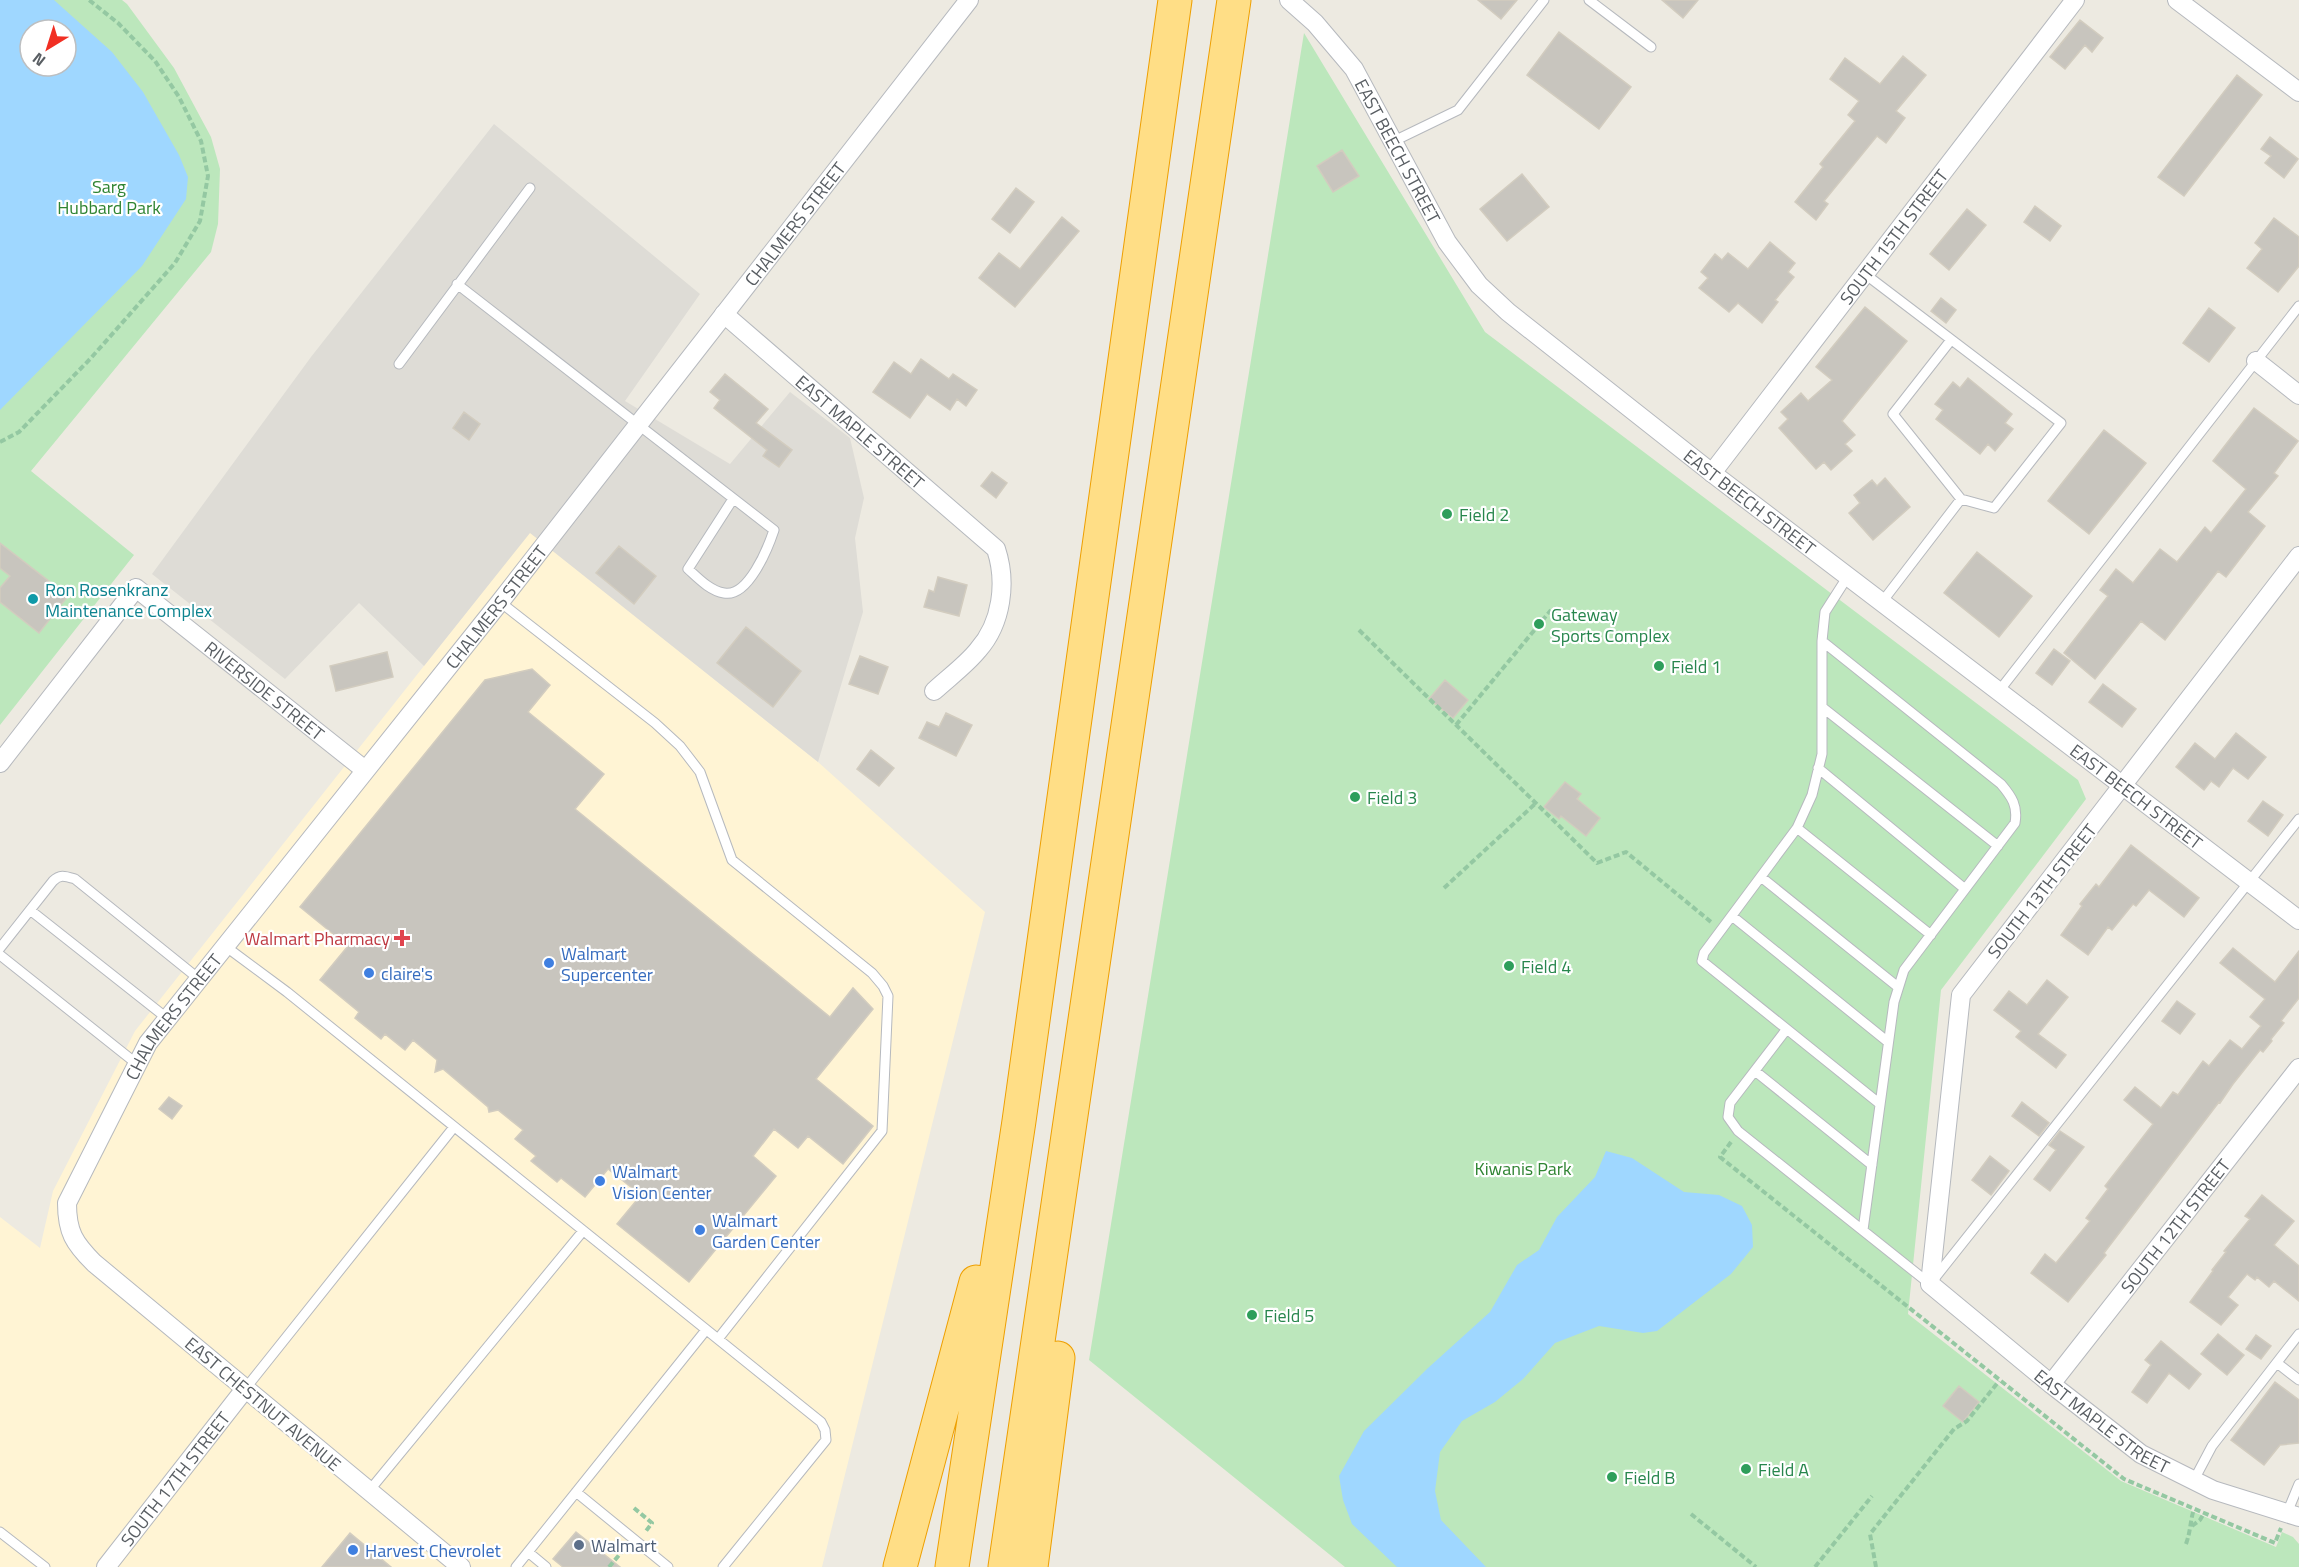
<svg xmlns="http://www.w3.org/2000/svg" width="2299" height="1567" font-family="'Titillium Web',sans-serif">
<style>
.commercial{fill:#fff4d4}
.industrial{fill:#dedcd6}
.green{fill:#bce7bc;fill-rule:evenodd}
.water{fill:#9fd7ff;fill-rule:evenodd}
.building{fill:#c8c5be;stroke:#d2ccbf;stroke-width:1.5}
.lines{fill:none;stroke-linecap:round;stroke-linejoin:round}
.lane-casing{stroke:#b6b9be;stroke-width:11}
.street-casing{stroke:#b6b9be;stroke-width:20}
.highway-casing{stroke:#ee9f00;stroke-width:35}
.path{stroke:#94c8a2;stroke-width:4;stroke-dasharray:6 3;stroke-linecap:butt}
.lane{stroke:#fff;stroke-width:9}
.street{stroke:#fff;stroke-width:18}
.highway{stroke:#ffde86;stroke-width:33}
.leisure-dot{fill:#2e9e5b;stroke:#fff;stroke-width:2}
.culture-dot{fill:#0f9aa8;stroke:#fff;stroke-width:2}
.health-dot{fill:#e0444e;stroke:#fff;stroke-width:2}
.shop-dot{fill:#3f7fe0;stroke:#fff;stroke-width:2}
.service-dot{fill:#5c6f8a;stroke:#fff;stroke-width:2}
.labels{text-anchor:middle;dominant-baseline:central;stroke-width:4.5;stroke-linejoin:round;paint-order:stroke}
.street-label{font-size:18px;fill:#595e63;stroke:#fff}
.park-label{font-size:18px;fill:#2f8432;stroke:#fff}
.leisure-label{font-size:18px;fill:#27864d;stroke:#fff;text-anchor:start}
.culture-label{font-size:18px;fill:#0d838f;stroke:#fff;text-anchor:start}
.health-label{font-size:18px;fill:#be3a42;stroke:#fff;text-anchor:end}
.shop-label{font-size:18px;fill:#366cbe;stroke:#fff;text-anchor:start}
.service-label{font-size:18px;fill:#4e5e75;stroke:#fff;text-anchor:start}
</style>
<rect width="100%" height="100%" fill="#edeae1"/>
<path class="commercial" d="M530,532l288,230 167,150 -163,655h-822v-350l40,31 13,-57 82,-160z"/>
<path class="industrial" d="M494,124l206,170 -75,107 105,63 60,-72 60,46 14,60 -9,40 8,74 -45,150 -288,-229 -106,133 -65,-63 -74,76 -133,-105 159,-217z"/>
<path class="green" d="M0,0h122l5,4 47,64 37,69 9,32 -2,55 -7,28 -180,219 103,84 -134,170zM30,30h36v36h-36z
M1304,33l181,299 593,448 8,19 -145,191 -33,324 213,167 155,66 6,-15 11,5 6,7v23h-954l-256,-207z"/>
<path class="water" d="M0,0h54l58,52 31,40 36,63 9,22 -2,22 -44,67 -142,144zM30,30h36v36h-36z
M1606,1151l26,7 52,34 35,3 23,11 10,19 1,22 -22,27 -74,57 -14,2 -44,-7 -44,17 -32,36 -28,23 -33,19 -22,31 -5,39 6,29 45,47h-89l-45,-43 -9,-24 -4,-24 25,-45 64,-63 62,-56 27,-47 22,-15 18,-33 38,-40z"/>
<path class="building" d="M1478,0h39l-16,19z
M1662,0h36l-15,18z
M2080,20l23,18 -11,14 -7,-7 -20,24 -15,-12z
M1559,32l72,55 -32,42 -72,-54z
M1903,56l23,19 -30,36 9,7 -19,25 -9,-7 -53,65 4,3 -12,16 -21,-18 28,-35 -3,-3 35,-43 -7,-6 11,-14 -29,-22 15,-21 35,26z
M2237,75l25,20 -78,101 -26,-19z
M2270,137l28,22 -14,19 -19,-15 6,-7 -10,-7z
M1342,150l17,26 -26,16 -16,-26z
M1522,174l27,33 -42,34 -27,-32z
M1016,188l18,14 -24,31 -18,-14z
M2035,206l26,20 -11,15 -26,-19z
M1967,209l19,16 -37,45 -19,-16z
M1062,217l17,14 -64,76 -36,-29 20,-25 21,16z
M2274,218l25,19v29l-21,26 -31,-24 15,-19 -7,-6z
M1770,242l25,21 -7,9 6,5 -19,23 3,2 -16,21 -24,-20 -9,9 -30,-24 9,-10 -7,-6 14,-18 7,6 6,-7 20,16z
M1941,298l15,12 -10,13 -15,-12z
M1865,307l42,34 -65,80 13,14 -10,9 7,7 -21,19 -7,-8 -8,7 -37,-41 9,-9 -7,-7 20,-19 7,8 24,-21 -16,-13z
M2209,308l26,20 -26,34 -26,-19z
M921,359l28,20 4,-5 24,16 -11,16 -9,-7 -7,11 -23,-16 -17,24 -37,-26 21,-30 17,12z
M725,374l43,35 -12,14 36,27 -13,17 -16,-11 4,-6 -53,-42 6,-8 -10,-8z
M1968,378l44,36 -7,9 8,6 -18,22 -7,-7 -8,10 -44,-35 7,-9 -8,-6 18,-22 7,6z
M2254,408l44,33 -24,32 4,3 -30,36 17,14 -39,51 -8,-6 -53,69 -24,-19 -46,58 -31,-26 44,-57 -8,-6 16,-21 17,14 27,-34 17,13 28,-35 6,6 35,-44 -33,-28z
M464,412l16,12 -11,16 -16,-12z
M2104,430l42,33 -57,71 -41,-33z
M992,472l15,11 -11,15 -15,-12z
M1885,478l25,29 -37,33 -24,-27 11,-10 -6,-8 18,-15 5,6z
M0,543l68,53 -29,37 -39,-31v-14l10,-12 -10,-8z
M619,546l37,30 -22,28 -38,-31z
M1977,552l55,44 -33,41 -55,-44z
M938,577l29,8 -8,31 -35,-9 5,-17 5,2z
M746,627l55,44 -28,36 -56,-44z
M2054,649l16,12 -18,24 -16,-12z
M387,652l6,25 -57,14 -6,-25z
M860,656l28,11 -10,27 -29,-10z
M532,669l18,16 -22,27 76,62 -29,35 255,208 23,-29 20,21 -57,70 57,47 -30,38 -35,-28 -10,12 -24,-19 -21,27 23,20 -87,106 -72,-58 24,-29 -33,-26 -23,28 -24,-19 -4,4 -26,-21 5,-5 -21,-17 8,-9 -25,-20 -9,2 -1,-5 -45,-38 -8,3 2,-12 -24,-20 -8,10 -20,-16 -4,5 -26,-21 4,-6 -39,-32 28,-34 -48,-39 185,-227z
M1445,680l23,20 -15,18 -24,-19z
M2103,684l33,25 -14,18 -33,-25z
M946,713l26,12 -16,31 -37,-18 8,-16 12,5z
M2236,733l30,24 -18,22 -15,-11 -14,19 -8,-6 -7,9 -28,-23 19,-24 20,16z
M871,750l23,18 -15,18 -22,-17z
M1565,782l16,12 -4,5 23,19 -14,18 -25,-20 -2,3 -15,-12z
M2263,801l20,14 -15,21 -20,-15z
M2131,845l68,53 -15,19 -35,-27 -13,16 -3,-2 -21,26 -4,-3 -20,28 -27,-20 21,-29 -2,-2 16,-20 3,3z
M2233,948l42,34 24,-31v47l-18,23 3,2 -13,16 1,2 -9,11 -3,-2 -27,34 -13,19 -1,-1 -115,151 2,2 -38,47 -37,-29 14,-19 11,9 34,-42 -4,-3 22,-29 -3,-3 48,-62 -29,-24 11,-13 26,21 12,-16 5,3 25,-34 6,5 21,-26 12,9 19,-23 -11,-9 15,-18 -45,-36z
M2047,980l21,17 -30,37 28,21 -10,13 -40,-31 5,-6 -27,-21 15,-19 18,14z
M2177,1001l18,13 -15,20 -18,-13z
M169,1097l13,9 -10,13 -13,-10z
M2022,1102l27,21 -10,13 -27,-20z
M2060,1131l24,16 -34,44 -16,-12 22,-29 -7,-5z
M1990,1156l19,15 -18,24 -19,-15z
M2262,1195l32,26 -20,24 25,21v35l-25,-20 -5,6 -12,-10 -2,3 -8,-6 -19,23 10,8 -17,20 -31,-23 23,-31 -1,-1 14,-18 -2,-1 26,-32 -5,-3z
M2218,1334l26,21 -17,20 -26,-21z
M2256,1335l15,11 -10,13 -15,-10z
M2161,1341l40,33 -12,15 -20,-16 -22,30 -15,-11 19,-27 -6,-5z
M2275,1382l24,18v43l-19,2 -16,20 -33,-25z
M1959,1386l20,16 -16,20 -20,-16z
M576,1532l44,35h-57l-10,-8z
M350,1533l41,34h-69z"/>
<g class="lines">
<g class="lane-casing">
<path id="lane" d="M1589,0l62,47
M1394,141l64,-31 86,-110
M1865,274l196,149 -67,85 -33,-9 -68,-85 58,-74
M457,284l317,246c-6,18 -26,68 -50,63 -14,-2 -26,-15 -36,-24l45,-70
M399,364l131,-176
M1848,576l-23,36 -3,29v113l-10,41 -15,33 -93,125 -2,8 178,143
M500,602l155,121 25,23 20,26 32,88 140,113 11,13 5,10 -6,135 -164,208
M1882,602l79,-103
M1822,641l179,143c11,13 17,22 14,39l-111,147 -10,32 -31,228
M1999,691l300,-385
M1822,707l176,139
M1818,768l147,121
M1797,828l134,107
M1761,877l137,110
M30,910l138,109
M1732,916l156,126
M225,946l62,46 534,430 4,8 1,10 -103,127
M0,948l53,-67c7,-7 12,-5 22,-2l124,100
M0,955l137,109
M1786,1030l-56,73 -2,14 10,14 192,153 369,-465
M1755,1071l117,94
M2277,1363l22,17
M245,1389l209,-262
M2194,1480l18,-34 87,-112
M369,1491l214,-260
M576,1492l92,75
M2287,1513l12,-29
M0,1532l45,35
M528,1552l18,15
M516,1567l190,-237"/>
</g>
<g class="street-casing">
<g id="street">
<path id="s1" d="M1289,0l26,23 39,46 93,173 32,43 29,27 204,161 587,447"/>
<path d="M2177,0l122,92"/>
<path id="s2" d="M724,314l272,235c11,33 6,74 -18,101 -12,15 -30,28 -44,41"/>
<path d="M2256,361l43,34"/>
<path id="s3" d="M1712,473l363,-473"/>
<path id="s4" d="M2299,556l-338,439 -31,289 121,100 90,70 72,36 86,27"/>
<path id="s5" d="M0,763l136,-175 229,182"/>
<path id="s6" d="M2051,1384l248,-316"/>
<path id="s7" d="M106,1567l139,-178"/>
<path id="s8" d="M461,1567l-367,-304c-20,-20 -27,-31 -27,-60l81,-160 352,-441 469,-602"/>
</g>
</g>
<g class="highway-casing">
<path id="highway" d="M900,1567l76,-285
M952,1567l67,-446 156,-1121
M1005,1567l229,-1567
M1031,1567l27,-209"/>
</g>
<path class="path" d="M0,442l19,-10 72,-74 84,-95 25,-42 8,-45 -7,-35 -22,-44 -24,-36 -37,-38 -29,-23
M1359,630l238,233 29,-11 85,70
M1456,725l95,-115
M1444,888l92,-85
M1731,1142l-11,15 404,322 151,64 6,-15
M634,1508l18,15 -6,8
M1691,1514l65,53
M2192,1526l8,-6 4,-7
M2186,1544c5,-14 4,-23 8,-35
M609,1567l17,-20
M1815,1567l57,-71
M1876,1567l-6,-33 84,-105 13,-8 32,-40"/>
<use href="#lane" class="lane"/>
<use href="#street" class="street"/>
<use href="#highway" class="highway"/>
</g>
<g class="leisure-dot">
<circle cx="1447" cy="514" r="6"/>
<circle cx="1539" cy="624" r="6"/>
<circle cx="1659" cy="666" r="6"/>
<circle cx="1355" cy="797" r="6"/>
<circle cx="1509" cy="966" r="6"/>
<circle cx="1252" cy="1315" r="6"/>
<circle cx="1746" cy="1469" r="6"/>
<circle cx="1612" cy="1477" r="6"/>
</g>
<circle class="culture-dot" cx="33" cy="599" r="6"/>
<path class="health-dot" d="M399 929h6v6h6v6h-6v6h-6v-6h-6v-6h6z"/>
<g class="shop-dot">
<circle cx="549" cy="963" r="6"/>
<circle cx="369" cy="973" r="6"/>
<circle cx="600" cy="1181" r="6"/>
<circle cx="700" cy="1230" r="6"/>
<circle cx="353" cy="1550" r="6"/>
</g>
<circle class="service-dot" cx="579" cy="1545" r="6"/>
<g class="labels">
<g class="street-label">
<text stroke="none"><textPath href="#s1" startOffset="188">EAST BEECH STREET</textPath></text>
<text stroke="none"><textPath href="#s8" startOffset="1768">CHALMERS STREET</textPath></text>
<text stroke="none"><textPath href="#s3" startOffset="298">SOUTH 15TH STREET</textPath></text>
<text stroke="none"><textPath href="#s2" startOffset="180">EAST MAPLE STREET</textPath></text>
<text stroke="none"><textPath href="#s1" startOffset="692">EAST BEECH STREET</textPath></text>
<text stroke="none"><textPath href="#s8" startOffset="1282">CHALMERS STREET</textPath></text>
<text stroke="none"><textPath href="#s5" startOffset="386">RIVERSIDE STREET</textPath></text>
<text stroke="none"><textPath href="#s1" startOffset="1178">EAST BEECH STREET</textPath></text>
<text transform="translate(2042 891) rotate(-52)">SOUTH 13TH STREET</text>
<text stroke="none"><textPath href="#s8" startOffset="760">CHALMERS STREET</textPath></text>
<text stroke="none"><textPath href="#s6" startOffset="201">SOUTH 12TH STREET</textPath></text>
<text transform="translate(263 1404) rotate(40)">EAST CHESTNUT AVENUE</text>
<text stroke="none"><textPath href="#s4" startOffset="1065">EAST MAPLE STREET</textPath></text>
<text stroke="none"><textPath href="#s7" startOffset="112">SOUTH 17TH STREET</textPath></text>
</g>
<g class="park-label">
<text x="109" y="186">Sarg<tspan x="109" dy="21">Hubbard Park</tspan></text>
<text x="1523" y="1168">Kiwanis Park</text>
</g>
<g class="leisure-label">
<text x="1459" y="514">Field 2</text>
<text x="1551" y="614">Gateway<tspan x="1551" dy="21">Sports Complex</tspan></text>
<text x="1671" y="666">Field 1</text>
<text x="1367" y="797">Field 3</text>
<text x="1521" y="966">Field 4</text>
<text x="1264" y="1315">Field 5</text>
<text x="1758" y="1469">Field A</text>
<text x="1624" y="1477">Field B</text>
</g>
<g class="culture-label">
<text x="45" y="589">Ron Rosenkranz<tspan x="45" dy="21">Maintenance Complex</tspan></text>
</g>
<g class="health-label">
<text x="390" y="938">Walmart Pharmacy</text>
</g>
<g class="shop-label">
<text x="561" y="953">Walmart<tspan x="561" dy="21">Supercenter</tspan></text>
<text x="381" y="973">claire's</text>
<text x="612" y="1171">Walmart<tspan x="612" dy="21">Vision Center</tspan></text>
<text x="712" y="1220">Walmart<tspan x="712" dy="21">Garden Center</tspan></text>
<text x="365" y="1550">Harvest Chevrolet</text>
</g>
<g class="service-label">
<text x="591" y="1545">Walmart</text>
</g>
</g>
<g transform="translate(48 48) rotate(218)"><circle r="28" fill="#ffffff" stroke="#bdbfc1" stroke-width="1.5"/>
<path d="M0-4.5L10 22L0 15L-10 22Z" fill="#f12f23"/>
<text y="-9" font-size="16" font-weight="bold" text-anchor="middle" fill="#595e63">N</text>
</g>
</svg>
